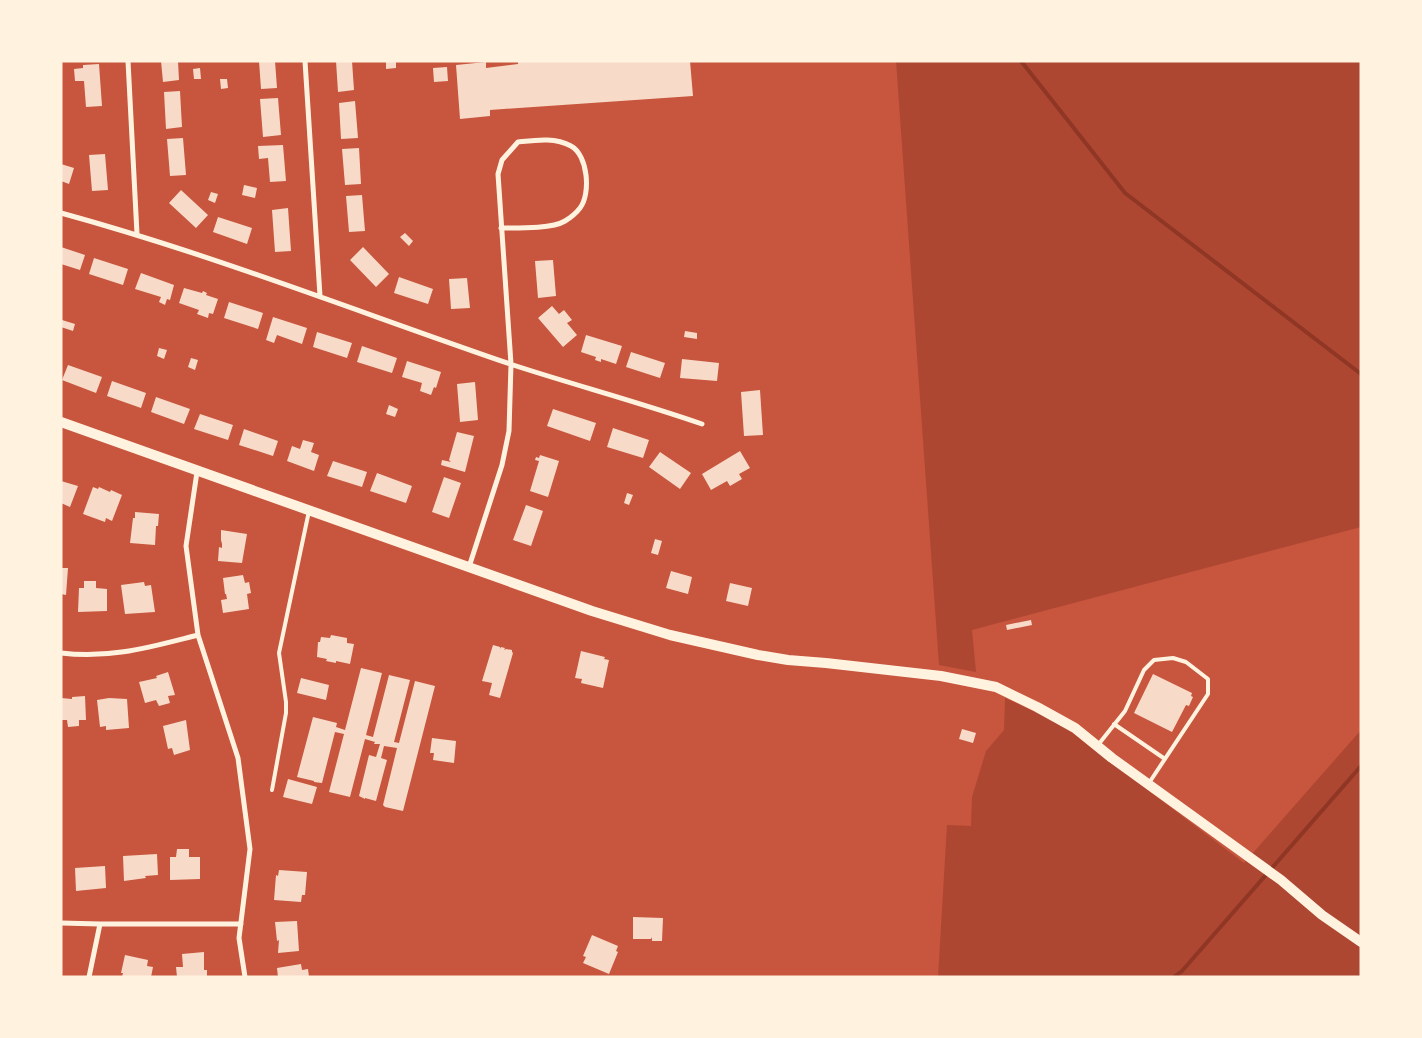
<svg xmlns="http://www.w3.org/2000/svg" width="1422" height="1038" font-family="Roboto,sans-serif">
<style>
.green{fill:#ae4732}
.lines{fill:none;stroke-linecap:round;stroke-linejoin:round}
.stream{stroke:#8f3625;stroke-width:4}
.building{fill:#f7dbc8}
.service{stroke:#fff3e0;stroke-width:4}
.minor{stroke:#fff3e0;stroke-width:5}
.secondary{stroke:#fff3e0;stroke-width:10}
</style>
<rect width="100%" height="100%" fill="#c8553d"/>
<path class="green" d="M896,61h465v466l-389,103 4,42 -37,-7z
M1005,698l43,20 26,16 170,129 117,-133v247h-423l9,-152 24,1 1,-29 14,-46 18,-21z"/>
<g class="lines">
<path class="stream" d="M1021,61l104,132 236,181
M1174,977l8,-6 179,-205"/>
</g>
<path class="building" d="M161,61h17l1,19 -16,2z
M259,61h16l2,27 -16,1z
M336,61h16l2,29 -16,2z
M386,61h10v7l-10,1z
M518,61h172l3,35 -203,14v6l-30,3 -4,-54 30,-3v6l32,-4z
M99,64l3,42 -16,1 -2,-26h-9l-1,-12 9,-1v-3z
M447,67l1,14 -14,1 -1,-14z
M200,68l1,11h-7l-1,-10z
M220,79h7l1,9 -7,1z
M180,91l2,36 -16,2 -2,-37z
M278,98l3,37 -18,2 -3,-38z
M355,101l3,37 -17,1 -2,-36z
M183,138l3,37 -16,1 -3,-37z
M283,145l3,36 -16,1 -2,-24 -9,1 -1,-13z
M359,148l2,36 -16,1 -3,-36z
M105,154l3,36 -16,1 -3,-36z
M61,164l13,4 -5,16 -8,-3z
M244,185l13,3 -2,10 -13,-3z
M181,190l27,25 -12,13 -27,-25z
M211,192l7,2 -3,9 -7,-3z
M362,195l3,36 -16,1 -3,-36z
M288,208l3,43 -16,1 -3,-42z
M218,217l34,11 -5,16 -34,-12z
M405,233l8,8 -4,5 -9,-9z
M61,247l24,8 -5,15 -19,-6z
M363,247l26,27 -13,13 -26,-27z
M94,258l34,11 -5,16 -34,-11z
M553,260l3,36 -18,2 -3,-37z
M141,273l33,12 -4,15 -3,-1 -2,6 -6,-3 2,-5 -26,-8z
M399,277l34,12 -5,15 -34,-11z
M467,278l3,30 -19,1 -2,-30z
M184,288l18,5 1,-2 4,2 -1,2 12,4 -5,15 -4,-1 -1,5 -11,-4 2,-4 -20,-7z
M229,302l34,11 -5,16 -34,-11z
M552,306l7,8 5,-4 8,10 -5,3 10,12 -14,12 -25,-29z
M273,317l34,11 -5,16 -25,-9 -3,8 -8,-3z
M62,320l13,4 -2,7 -12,-4z
M685,331l12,2v6l-13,-2z
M317,332l35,11 -5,15 -34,-11z
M586,335l36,11 -6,18 -15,-5v3l-6,-2 1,-3 -15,-5z
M362,346l35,12 -5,15 -35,-11z
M159,348l8,2 -3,9 -7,-3z
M631,352l34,11 -5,15 -34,-11z
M191,358l7,2 -3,10 -7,-3z
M682,359l37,4 -2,18 -37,-3z
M407,361l34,11 -5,16 -2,-1 -3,8 -11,-4 2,-8 -20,-6z
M68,365l34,12 -6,16 -34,-13z
M112,381l34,12 -5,15 -34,-12z
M475,382l3,38 -18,2 -3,-38z
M760,390l3,45 -19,1 -3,-44z
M156,397l34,12 -6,15 -33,-12z
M389,405l9,4 -3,8 -9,-3z
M553,409l43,14 -6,18 -43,-15z
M200,414l33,11 -5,15 -34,-11z
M613,428l36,12 -6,18 -36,-11z
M244,429l34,12 -5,15 -34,-11z
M457,432l17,4 -9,36 -24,-7 1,-5 9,2 -2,-2z
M303,440l11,3 -3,9 8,3 -5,16 -27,-10 5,-15 8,3z
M740,451l10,17 -11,6 3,5 -12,7 -3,-5 -16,9 -9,-16z
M660,452l31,21 -11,16 -31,-22z
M540,455l19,6 -11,36 -18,-6 9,-30 -4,-1 1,-3 3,1z
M333,461l34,11 -5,15 -35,-11z
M377,473l35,13 -6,17 -36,-12z
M444,477l17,6 -12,35 -17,-6z
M61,481l17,5 -8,21 -9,-4z
M93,487l5,2 1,-2 11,5 1,-2 11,5 -10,26 -6,-3 -1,4 -22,-8z
M627,493l6,2 -4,10 -5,-2z
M526,505l17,6 -12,35 -18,-6z
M135,512l24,2 -1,12h-2l-1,19 -25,-2 3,-25h2z
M221,530l26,4 -5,29 -24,-2 1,-14 3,1v-4l-1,-4z
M655,539l7,2 -4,14 -7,-2z
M61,568h7l-2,27 -5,-1z
M671,571l21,6 -4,17 -22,-6z
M243,575l2,8 4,-1 2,11 -4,1 2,15 -26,4 -2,-13 6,-1 -1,-5h-1l-2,-16z
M84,581h12v7l11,1v22l-29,1 1,-24h5z
M144,582l1,4 6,-1 4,27 -30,2 -4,-29z
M730,583l22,5 -4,18 -22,-5z
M1031,620l1,5 -25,5 -1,-5z
M331,635l16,3v5l7,1 -4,20 -14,-3v2l-10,-2 1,-2 -10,-2 1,-15h2l1,-5 9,1z
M493,645l7,2v2l1,-2 4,1 -1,2 2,-1 6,1v2l1,1 -13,45 -11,-3 3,-12 -10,-2z
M581,651l24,6 -1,2 5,1 -6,28 -22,-5 1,-4 -7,-1z
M361,668l21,5 -16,62 7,2 16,-62 21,5 -16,62 5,1 16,-62 20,5 -32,125 -18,-4 -2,-2 14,-57 -13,-2 -3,12 6,2 -11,41 -11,-3v1l-6,-3 10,-41 7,2 4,-13h-6l1,-2 -10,-3 -15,58 -21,-5 15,-58 -9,-2 -13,51 -8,-1v-1l-17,-4 16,-60 24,6 -1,4 9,3z
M168,672l7,23 -7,1 2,7 -11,3 -3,-6 -11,3 -6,-21 18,-4 -1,-2z
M1153,674l39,19 -1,3 2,1 -4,9 -3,-1 -14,27 -38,-19z
M301,678l28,7 -3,15 -29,-7z
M85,696l1,24h-7v6l-11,1 -1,-7h-6v-22l11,1v-2z
M109,698l18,1 2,29 -23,2v-4l-6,1 -3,-27z
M186,720l4,30 -16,5 -2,-7 -4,1 -5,-23z
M962,729l14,4 -3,10 -14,-4z
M432,738l24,3 -2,22 -21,-3 1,-7h-4z
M288,779l29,8 -5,17 -29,-7z
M177,849h12v8h11v22l-30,1v-23h6z
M157,854l1,21 -13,1 1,2 -22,3 -1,-25z
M105,866l1,22 -30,3 -1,-23z
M279,870l28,2 -2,23h-3l-1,7 -27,-2 2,-25 2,1z
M633,917l30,1 -1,23h-10v-4l-1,2h-18z
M297,921l2,30 -21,2 1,-13 -2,1 -2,-19z
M592,935l26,11 -2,5 2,1 -9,22 -26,-11 3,-6 -3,-1z
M204,952v18h3v7h-30l-1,-10h7l-1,-13z
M125,955l23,5 -1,6 6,1 -2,10h-29l1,-4h-2z
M301,964l1,6 6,-1 1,8h-31l-1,-9z"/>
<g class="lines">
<path class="service" d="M1114,724l51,35
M1098,745l27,-34 19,-41 10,-10 19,-2 13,4 22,17v15l-59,89
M272,790l14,-77v-11l-7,-49 30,-142"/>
<path class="minor" d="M128,61l9,173
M305,61l15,235
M61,213c153,42 300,100 449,151 64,21 129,38 192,60
M197,472l-11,74 12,89 40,123 12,91 -11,89 6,39
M469,567l33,-102 7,-34 2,-67 -13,-190 4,-14 16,-18c18,-2 37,-5 53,4 17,9 20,48 9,62 -3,4 -10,10 -15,13 -13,8 -47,7 -64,7
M61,653c50,6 89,-6 137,-18
M61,923l39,1h141
M89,977l11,-53"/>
<path class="secondary" d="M61,422l531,189 78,24 88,20 30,5 38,3 115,13 55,11 41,20 38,21 37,30 169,122 41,35 39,27"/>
</g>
<rect width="1422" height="1038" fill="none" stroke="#fff3e0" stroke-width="125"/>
</svg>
